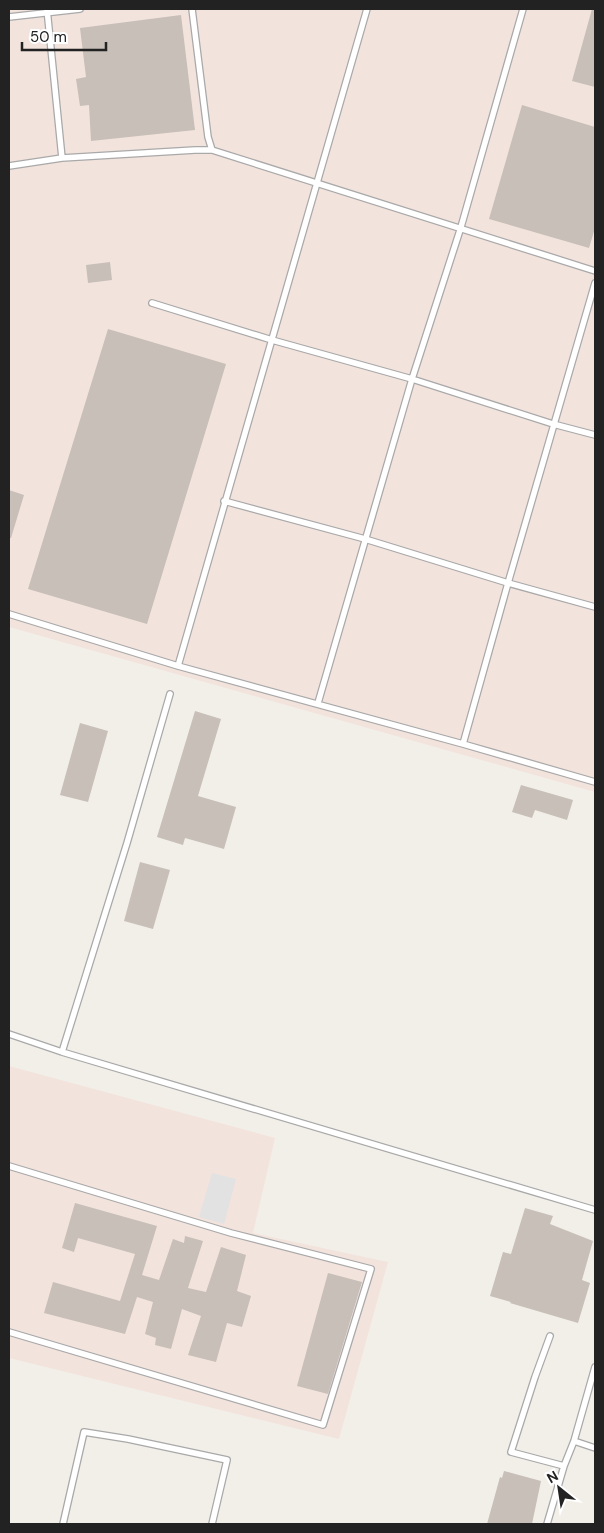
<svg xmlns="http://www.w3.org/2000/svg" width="604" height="1533" font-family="'DM Sans',sans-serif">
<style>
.military{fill:#f3e3dd}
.parking{fill:#e2e2e2}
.building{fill:#c7bfb8}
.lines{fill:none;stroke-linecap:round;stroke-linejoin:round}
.service-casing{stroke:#a9a9a9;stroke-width:8}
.service{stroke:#fff;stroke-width:5.5}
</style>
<rect width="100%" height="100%" fill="#f2efe9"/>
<path class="military" d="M9,9h586v783l-586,-165z
M9,1066l266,72 -22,95 135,29 -49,177 -330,-81z"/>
<path class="parking" d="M212,1173l24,6 -12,45 -25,-7z"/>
<path class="building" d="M592,9h3v78l-23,-6z
M181,15l14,115 -104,11 -2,-36 -9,1 -4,-27 10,-2 -6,-49z
M522,105l73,22v101l-6,20 -100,-29z
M110,262l2,18 -24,3 -2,-18z
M108,329l118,35 -79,260 -119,-35z
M9,490l15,5 -13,43h-2z
M195,711l26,8 -23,77 38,11 -12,42 -39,-11 -2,7 -26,-8z
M80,723l28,8 -20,71 -28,-7z
M521,785l52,15 -6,20 -32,-10 -3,8 -20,-6z
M140,862l30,8 -17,59 -29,-8z
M75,1203l82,23 -15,49 17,5 14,-41 11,4 1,-7 18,5 -15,47 18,4 15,-45 25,8 -9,36 14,5 -9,31 -15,-4 -11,39 -28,-7 13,-39 -19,-7 -11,40 -16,-4 1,-7 -11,-4 8,-32 -16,-5 -12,37 -81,-21 9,-31 67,19 15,-47 -57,-16 -4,14 -12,-4z
M525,1208l28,8 -3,8 43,17 -11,39 8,3 -12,40 -68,-20 1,-1 -21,-6 13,-44 8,2z
M328,1273l34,9 -34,112 -31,-8z
M504,1471l37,10 -9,43h-45l13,-47 2,1z"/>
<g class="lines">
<g class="service-casing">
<path id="service" d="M47,9l15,149
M192,9l16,128 4,13
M9,17l71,-8
M9,166l53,-8 133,-8h17l383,121
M152,303l120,37 140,39 141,45 42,11
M224,501l141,38 143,44 87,24
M9,614l169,52 285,78 132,38
M178,666l189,-657
M318,703l94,-324 49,-152 62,-218
M463,744l45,-161 87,-300
M9,1034l53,18 533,158
M62,1052l65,-209 43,-149
M9,1166l222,67 140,36 -48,156 -314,-93
M550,1336l-15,41 -24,75 53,14
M574,1441l21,7
M63,1524l21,-92 44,7 99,21 -15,64
M547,1524l17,-58 10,-25 21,-74"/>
</g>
<use href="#service" class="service"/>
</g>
<rect width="604" height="1533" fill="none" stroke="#222222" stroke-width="20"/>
<g transform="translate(559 1488) rotate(330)" stroke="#ffffff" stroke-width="4" paint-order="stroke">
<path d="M0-4L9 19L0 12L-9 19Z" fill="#222222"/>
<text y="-8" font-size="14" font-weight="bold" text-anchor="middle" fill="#222222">N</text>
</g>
<path d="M22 42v8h84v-8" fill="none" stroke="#222222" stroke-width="2.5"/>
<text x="30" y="42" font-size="15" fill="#222222" stroke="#ffffff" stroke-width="4" paint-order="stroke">50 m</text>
</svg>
